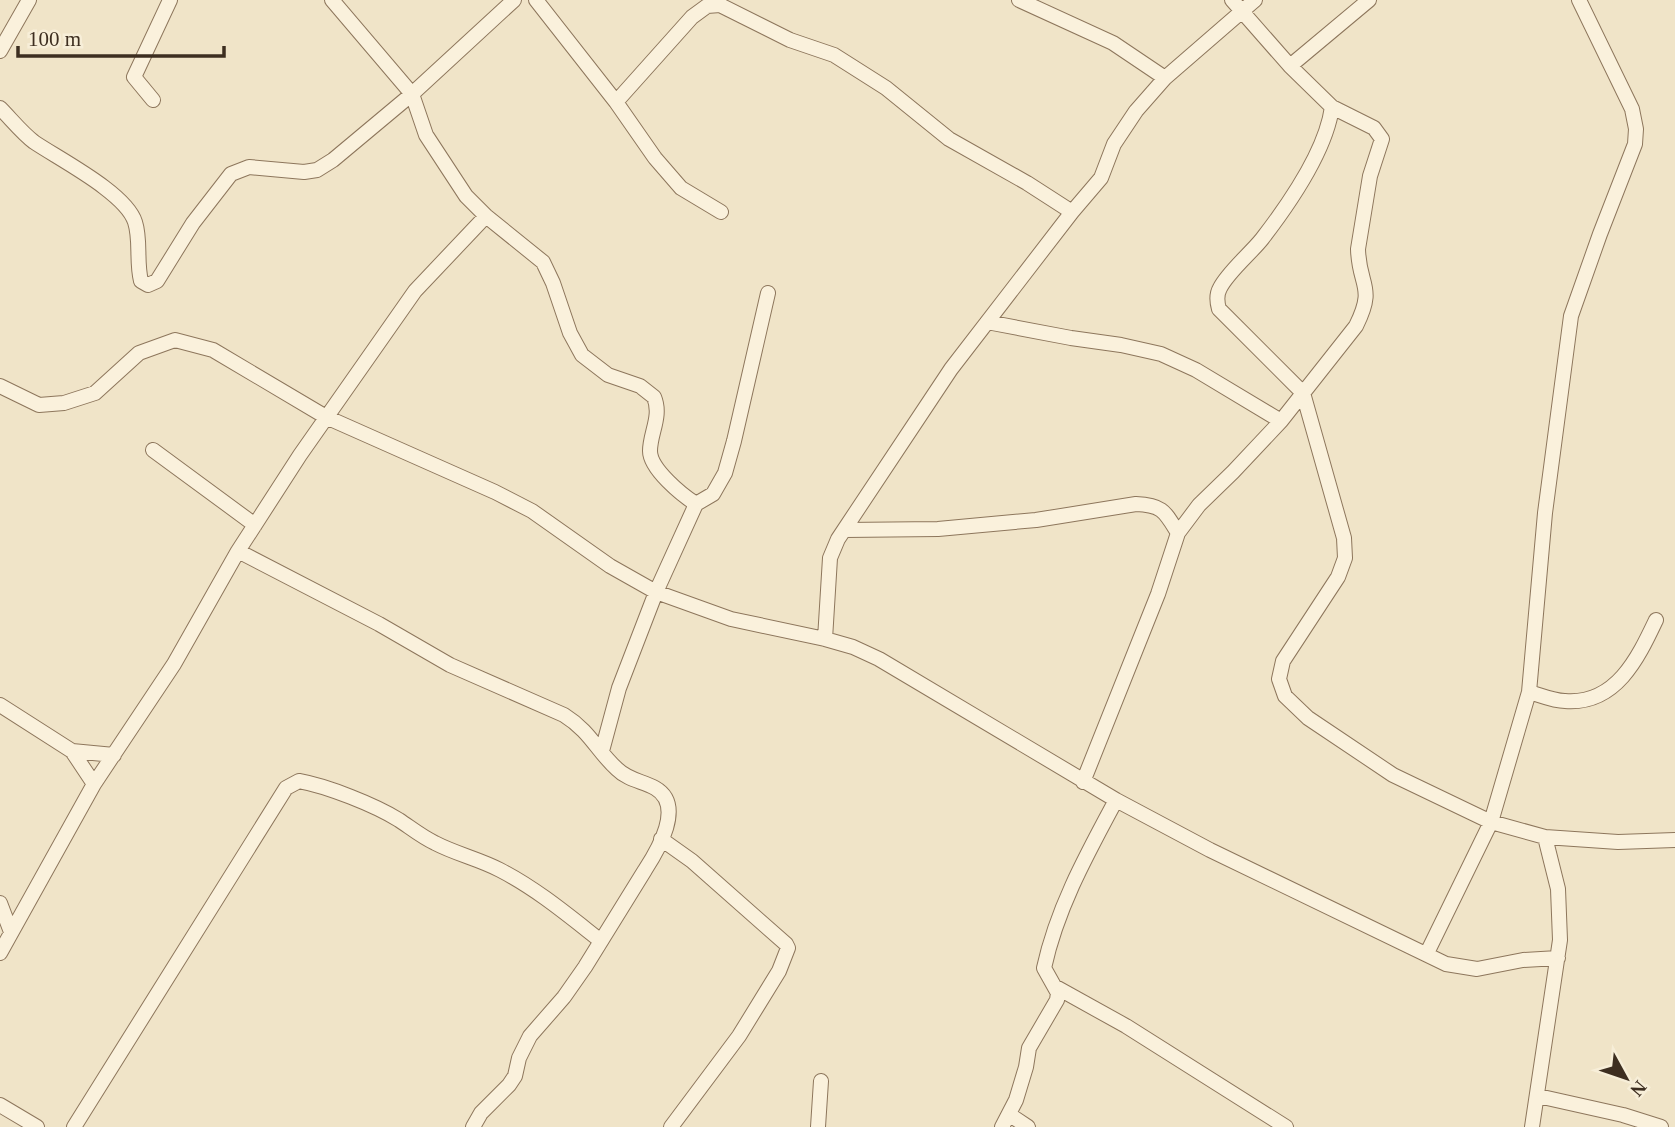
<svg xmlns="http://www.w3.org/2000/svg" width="1675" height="1127" font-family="'Times New Roman',serif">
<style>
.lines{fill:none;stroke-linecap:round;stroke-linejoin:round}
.minor-casing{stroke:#8d765c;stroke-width:16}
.minor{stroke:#faf1dc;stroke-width:14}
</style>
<rect width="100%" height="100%" fill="#f0e4c8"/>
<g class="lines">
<g class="minor-casing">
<path id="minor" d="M332,0l80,94 14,41 40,61 20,20 57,46 10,21 17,50 12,22 26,20 32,11 14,11c8,19 -4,36 -4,54 0,18 32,44 46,53
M536,0l80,102 39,56 26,30 40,24
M1019,0l94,43 52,35
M1232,0l58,66 42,41c-6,44 -43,97 -70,132 -12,15 -34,33 -42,49 -4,7 -3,14 -1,21l84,84 41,145 1,20 -7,19 -55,84 -4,18 6,17 23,22 85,57 98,47 54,15 73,5 57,-2
M0,51l29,-51
M1290,66l79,-66
M153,100l-19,-23 36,-77
M616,102l76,-85 15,-11 13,-1 70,35 44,15 52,33 63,51 78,44 45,29
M0,108c11,11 22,25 34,34 25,17 92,51 101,80 6,18 1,39 6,59l7,4 9,-4 36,-58 38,-49 18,-7 55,5 13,-2 16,-10 79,-66 102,-94
M987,322l84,16 50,7 40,9 35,16 85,51
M0,386l39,19 25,-2 31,-10 44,-40 36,-13 38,10 113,67 169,75 37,19 78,55 46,26 75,27 94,20 28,8 26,12 237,141 94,50 236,114 31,5 46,-9 35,-2
M153,450l102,75
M845,530l93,-1 98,-9 100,-16c27,1 29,8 42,29
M238,551l141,73 71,41 114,50c27,17 32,35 53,54 11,11 25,12 38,19 30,17 3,62 -10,82l-60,97 -21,30 -34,39 -11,22 -4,18 -6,9 -28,28 -8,14
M825,639l5,-81 8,-19 113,-170 121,-157 29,-34 13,-34 22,-33 29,-33 90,-78
M1529,692c11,3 24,9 36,9 51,4 73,-43 91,-81
M0,705l72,46 22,33
M72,751l42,4
M602,751l17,-63 37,-96 40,-88 17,-10 12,-21 9,-32 34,-148
M1083,782l75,-188 20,-61 21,-28 34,-33 48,-51 75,-95c20,-40 3,-39 2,-77l12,-73 12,-37 -8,-11 -42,-21
M661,839l31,22 94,83 2,4 -9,23 -40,65 -68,91
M0,903l11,29
M0,953l94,-169 80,-120 64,-113 62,-96 115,-164 71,-75
M1427,953l64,-131 38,-130 16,-179 26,-197 29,-82 35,-90 1,-15 -4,-20 -53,-109
M1054,986l72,40 160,101
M1538,1096l85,19 38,12
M0,1105l37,22
M1010,1115l18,12
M74,1127l212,-339 13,-7c28,5 76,24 100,39 12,8 23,17 36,23 21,11 44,16 65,27 37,19 69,46 101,71
M818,1127l3,-46
M1002,1127l14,-27 10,-33 3,-19 28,-48 1,-7 -14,-25c13,-60 43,-114 72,-168
M1532,1127l28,-187 -2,-51 -13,-52"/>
</g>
<use href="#minor" class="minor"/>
</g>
<g transform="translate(1626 1078) rotate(130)" stroke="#f7eed8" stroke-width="5" paint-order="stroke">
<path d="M0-5L12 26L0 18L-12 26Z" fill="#3d2e20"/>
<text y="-10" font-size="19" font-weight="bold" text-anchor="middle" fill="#3d2e20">N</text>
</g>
<path d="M18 46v10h206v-10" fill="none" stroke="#3d2e20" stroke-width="3.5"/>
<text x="28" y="46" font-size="21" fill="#3d2e20" stroke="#f7eed8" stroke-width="5" paint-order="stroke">100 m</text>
</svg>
